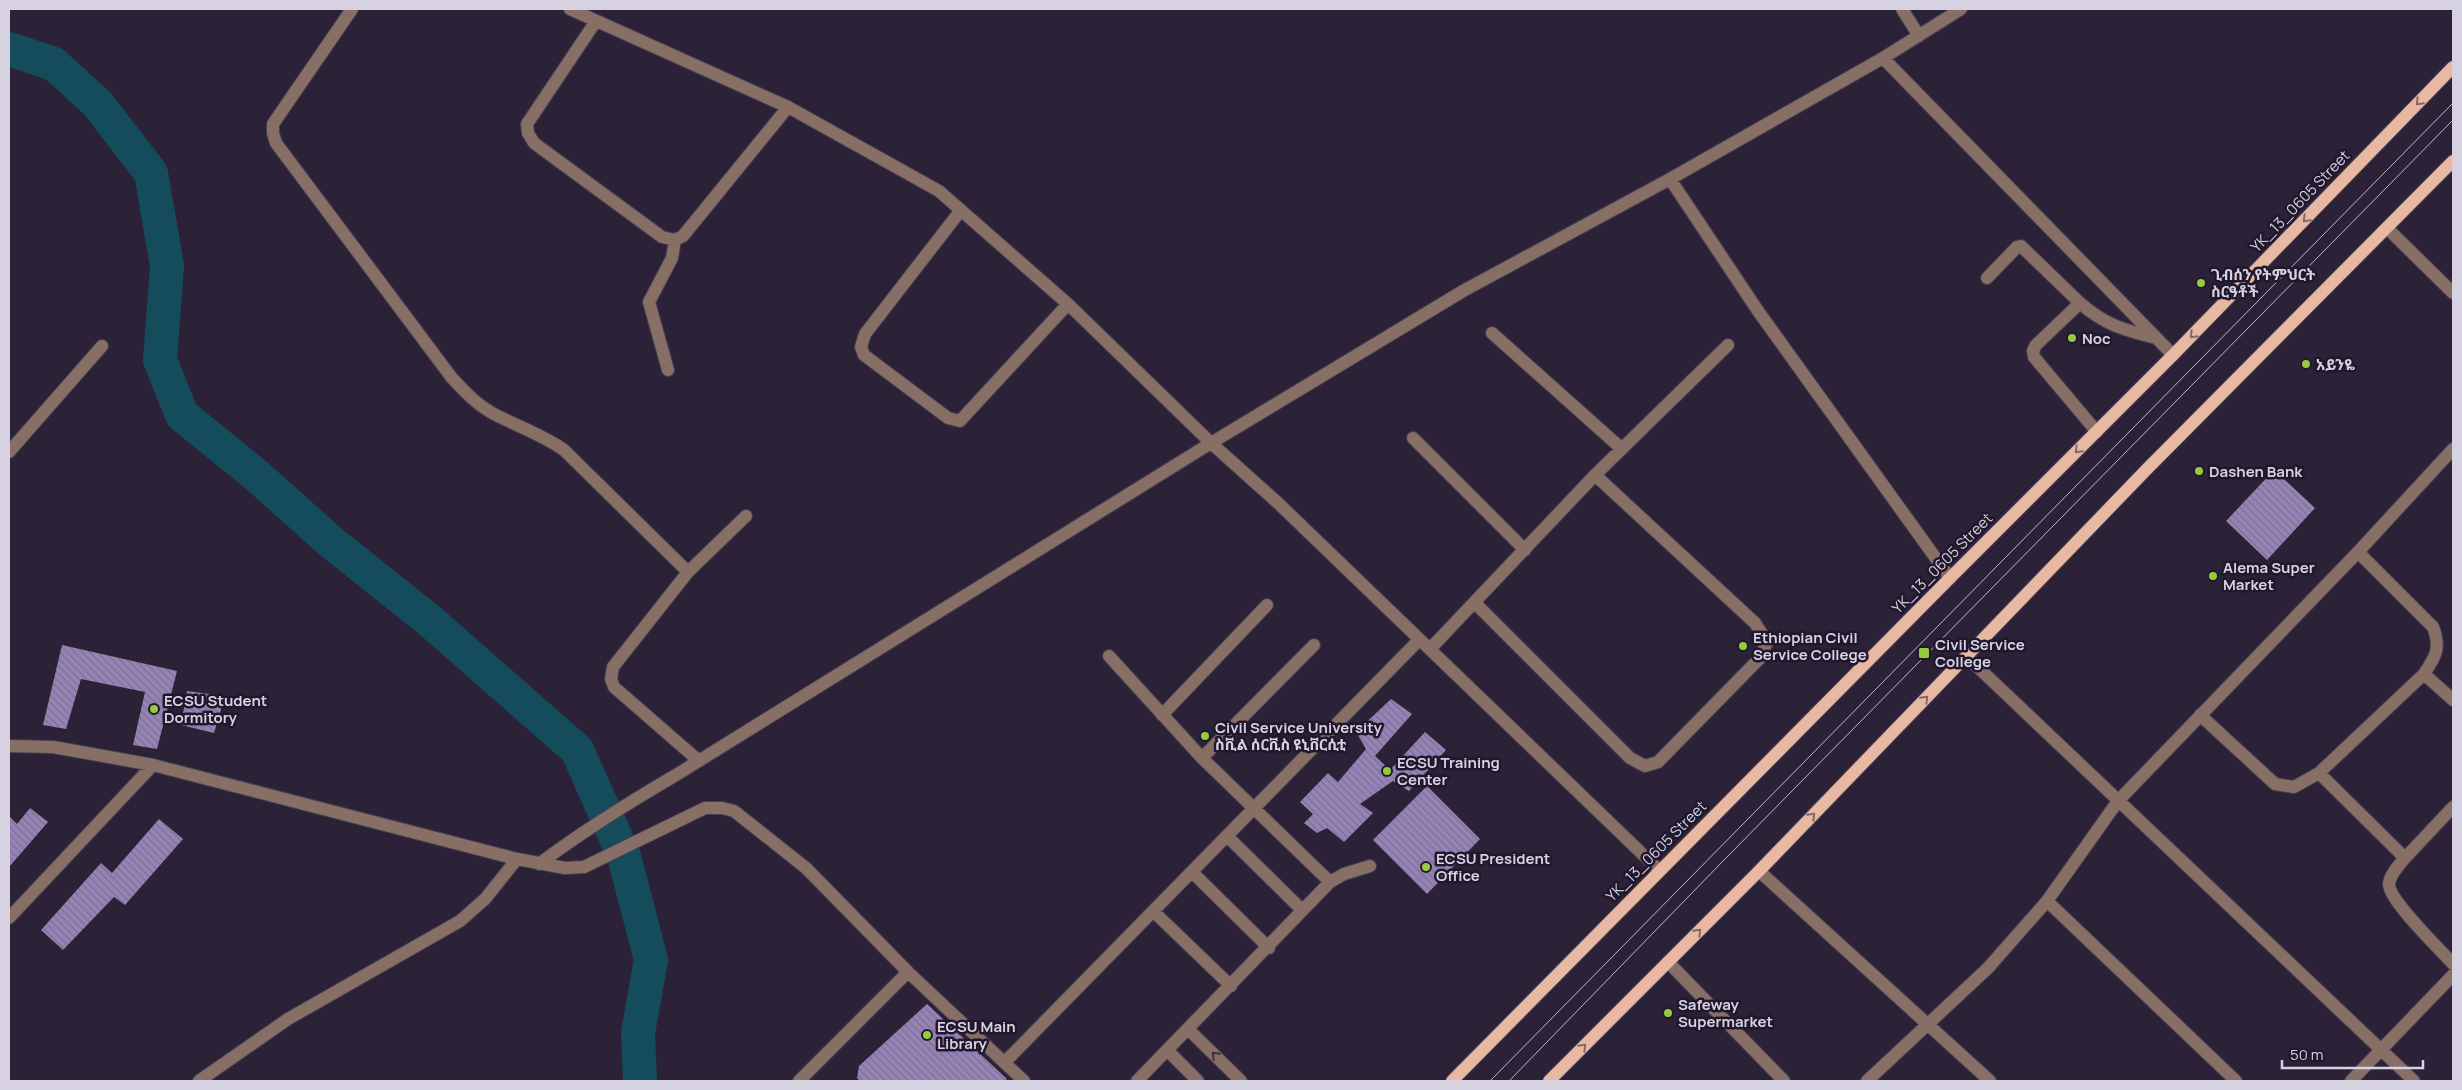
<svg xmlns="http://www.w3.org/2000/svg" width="2462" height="1090" font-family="Manrope,'Noto Sans Ethiopic',sans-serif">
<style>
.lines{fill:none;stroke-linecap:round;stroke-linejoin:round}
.river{stroke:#154c5b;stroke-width:34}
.building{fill:url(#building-back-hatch)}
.minor-casing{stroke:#473e53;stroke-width:14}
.major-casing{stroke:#473e53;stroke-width:14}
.minor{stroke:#876f65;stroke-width:12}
.major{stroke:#e9b8a2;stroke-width:12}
.tram{stroke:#bcb7c7;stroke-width:1}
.oneway{stroke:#856868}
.oneway2{stroke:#3a2e3c}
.poi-dot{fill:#94cc3c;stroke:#21182e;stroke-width:2}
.labels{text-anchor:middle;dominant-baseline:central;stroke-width:5;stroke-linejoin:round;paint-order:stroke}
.street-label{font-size:15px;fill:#d7d2e1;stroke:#21182e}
.poi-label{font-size:15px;font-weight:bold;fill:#d7d2e1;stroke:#21182e;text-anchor:start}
</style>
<defs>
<pattern id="building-back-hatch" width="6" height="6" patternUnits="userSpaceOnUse" patternTransform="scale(1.25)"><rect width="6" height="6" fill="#9683b5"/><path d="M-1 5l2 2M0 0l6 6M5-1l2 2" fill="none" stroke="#7c6f93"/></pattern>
</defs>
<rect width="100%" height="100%" fill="#2b2238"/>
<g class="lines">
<path class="river" d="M9,49l45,15 43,39 54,70 16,93 -7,94 22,55 74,60 75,67 99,79 147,129 47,106 27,104 -13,73 2,48"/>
</g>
<path class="building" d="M2274,470l41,38 -48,52 -41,-39z
M62,645l115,26 -20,78 -24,-4 12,-53 -64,-13 -15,50 -23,-4z
M187,691l38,5 -11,37 -33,-8z
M1391,699l21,15 -37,42 15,14 35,-38 21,18 -37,41 -16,-10 -33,23 13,9 -29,29 -17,-14 -10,5 -13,-10 9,-9 -13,-12 28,-29 10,9 28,-33 -10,-17z
M1427,786l53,53 -53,55 -54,-54z
M30,808l18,14 -39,45v-51l8,8z
M159,819l24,20 -58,66 -11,-8 -51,53 -22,-20 60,-67 11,10z
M927,1004l80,75 -3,2h-144l-3,-3 2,-12z"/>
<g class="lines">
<g class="minor-casing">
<path id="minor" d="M352,9l-79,115v9l3,10 176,235c13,14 26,28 44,37 23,12 47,20 68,35l124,122 -75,95 -2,12 3,8 85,74
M570,9l218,98 151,84 129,113 143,139 67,60 381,367
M1902,9l17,27
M596,21l-69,103 1,9 6,10 128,94 13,3 8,-4 105,-129
M1883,58l290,297
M1670,179l88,132 192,267
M961,210l-96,124 -4,13 3,8 84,63 12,3 108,-117
M2387,228l66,65
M1987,278l30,-31 4,-1 59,57
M1492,333l130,116
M668,370l-19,-68 23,-44 3,-18
M2097,432l-63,-75 -1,-6 3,-6 44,-42c25,22 44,27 76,35
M1413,438l112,112
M9,452l93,-106
M688,572l58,-56
M1475,603l155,155 15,8 13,-4 102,-104 7,-16 -12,-19 -160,-148
M1430,649l165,-174 133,-130
M1109,656l93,102 128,124
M1966,656l448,425
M2424,674l29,26
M1162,715l105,-110
M2200,715l75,69 19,3 25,-14 105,-99c12,-18 17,-26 9,-47l-75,-75
M9,746l44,1 100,18 364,94 48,9 19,-1 121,-59h17l12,3 72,57 102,104 -109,109
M1202,758l112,-113
M2319,773l86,85c-6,7 -15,16 -16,26 0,17 51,65 64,80
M1228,837l74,73
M2405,858l48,-51
M539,864c44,-33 89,-61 137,-89l535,-332 252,-152 207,-112 213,-121 78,-49
M1759,871l231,210
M1192,872l77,76
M2047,901l189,180
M1153,911l78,75
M9,918l144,-153
M1668,962l116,119
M908,972l116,109
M1189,1030l52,51
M1168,1051l30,30
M1005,1062l414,-422
M199,1081l89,-62 172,-98 25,-22 32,-40
M1137,1081l193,-199 14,-8 26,-8
M1867,1081l121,-113 59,-67 71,-100 240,-249 95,-103
M2351,1081l102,-106"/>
</g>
<g class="major-casing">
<path id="major" d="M1452,1081l498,-503 223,-223 280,-288
M1549,1081l210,-210 388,-402 306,-308"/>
</g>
<use href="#minor" class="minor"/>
<use href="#major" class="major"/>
<path class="tram" d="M1490,1081l963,-978
M1509,1081l217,-223 727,-738"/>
</g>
<defs><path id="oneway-chevron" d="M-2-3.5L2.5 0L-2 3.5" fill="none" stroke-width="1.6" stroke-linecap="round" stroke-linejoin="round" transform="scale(1.25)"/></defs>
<g class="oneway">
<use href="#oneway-chevron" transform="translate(2419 102) rotate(134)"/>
<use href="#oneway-chevron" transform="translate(2306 219) rotate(134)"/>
<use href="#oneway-chevron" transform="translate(2193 335) rotate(134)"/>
<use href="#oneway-chevron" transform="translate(2078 450) rotate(135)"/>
<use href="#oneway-chevron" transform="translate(1925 699) rotate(-46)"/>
<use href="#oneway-chevron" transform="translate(1812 816) rotate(-46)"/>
<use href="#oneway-chevron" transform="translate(1698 932) rotate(-45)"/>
<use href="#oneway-chevron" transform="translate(1583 1047) rotate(-45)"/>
</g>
<use class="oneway2" href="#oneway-chevron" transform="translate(1215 1055) rotate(-135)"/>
<g class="poi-dot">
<circle cx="2201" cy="283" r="5"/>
<circle cx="2072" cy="338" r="5"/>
<circle cx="2306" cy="364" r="5"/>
<circle cx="2199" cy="471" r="5"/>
<circle cx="2213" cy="576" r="5"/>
<circle cx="1743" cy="646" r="5"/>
<rect x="1918" y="647" width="12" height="12" rx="2.5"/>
<circle cx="154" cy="709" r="5"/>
<circle cx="1205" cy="736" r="5"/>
<circle cx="1387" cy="771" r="5"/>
<circle cx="1426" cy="867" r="5"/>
<circle cx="1668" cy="1013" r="5"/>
<circle cx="927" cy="1035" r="5"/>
</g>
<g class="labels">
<g class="street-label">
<text transform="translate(2300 201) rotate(-46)">YK_13_0605 Street</text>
<text transform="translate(1942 563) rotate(-45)">YK_13_0605 Street</text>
<text transform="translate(1656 851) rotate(-45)">YK_13_0605 Street</text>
</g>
<g class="poi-label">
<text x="2211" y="274">ጊብሰን የትምህርት<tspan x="2211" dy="17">ስርዓቶች</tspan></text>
<text x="2082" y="338">Noc</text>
<text x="2316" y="364">አይንዬ</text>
<text x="2209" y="471">Dashen Bank</text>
<text x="2223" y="567">Alema Super<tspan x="2223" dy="17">Market</tspan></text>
<text x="1753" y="637">Ethiopian Civil<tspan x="1753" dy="17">Service College</tspan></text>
<text x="1935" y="644">Civil Service<tspan x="1935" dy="17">College</tspan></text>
<text x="164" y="700">ECSU Student<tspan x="164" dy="17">Dormitory</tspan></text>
<text x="1215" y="727">Civil Service University<tspan x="1215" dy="17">ስቪል ሰርቪስ ዩኒቨርሲቲ</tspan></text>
<text x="1397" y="762">ECSU Training<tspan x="1397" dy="17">Center</tspan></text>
<text x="1436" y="858">ECSU President<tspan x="1436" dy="17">Office</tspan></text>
<text x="1678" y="1004">Safeway<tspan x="1678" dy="17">Supermarket</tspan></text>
<text x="937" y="1026">ECSU Main<tspan x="937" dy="17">Library</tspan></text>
</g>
</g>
<rect width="2462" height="1090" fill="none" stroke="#d7d2e1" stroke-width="20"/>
<path d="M2282 1060v8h141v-8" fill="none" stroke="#d7d2e1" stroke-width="2.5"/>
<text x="2290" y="1060" font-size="15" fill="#d7d2e1" stroke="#21182e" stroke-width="4" paint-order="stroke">50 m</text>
</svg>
